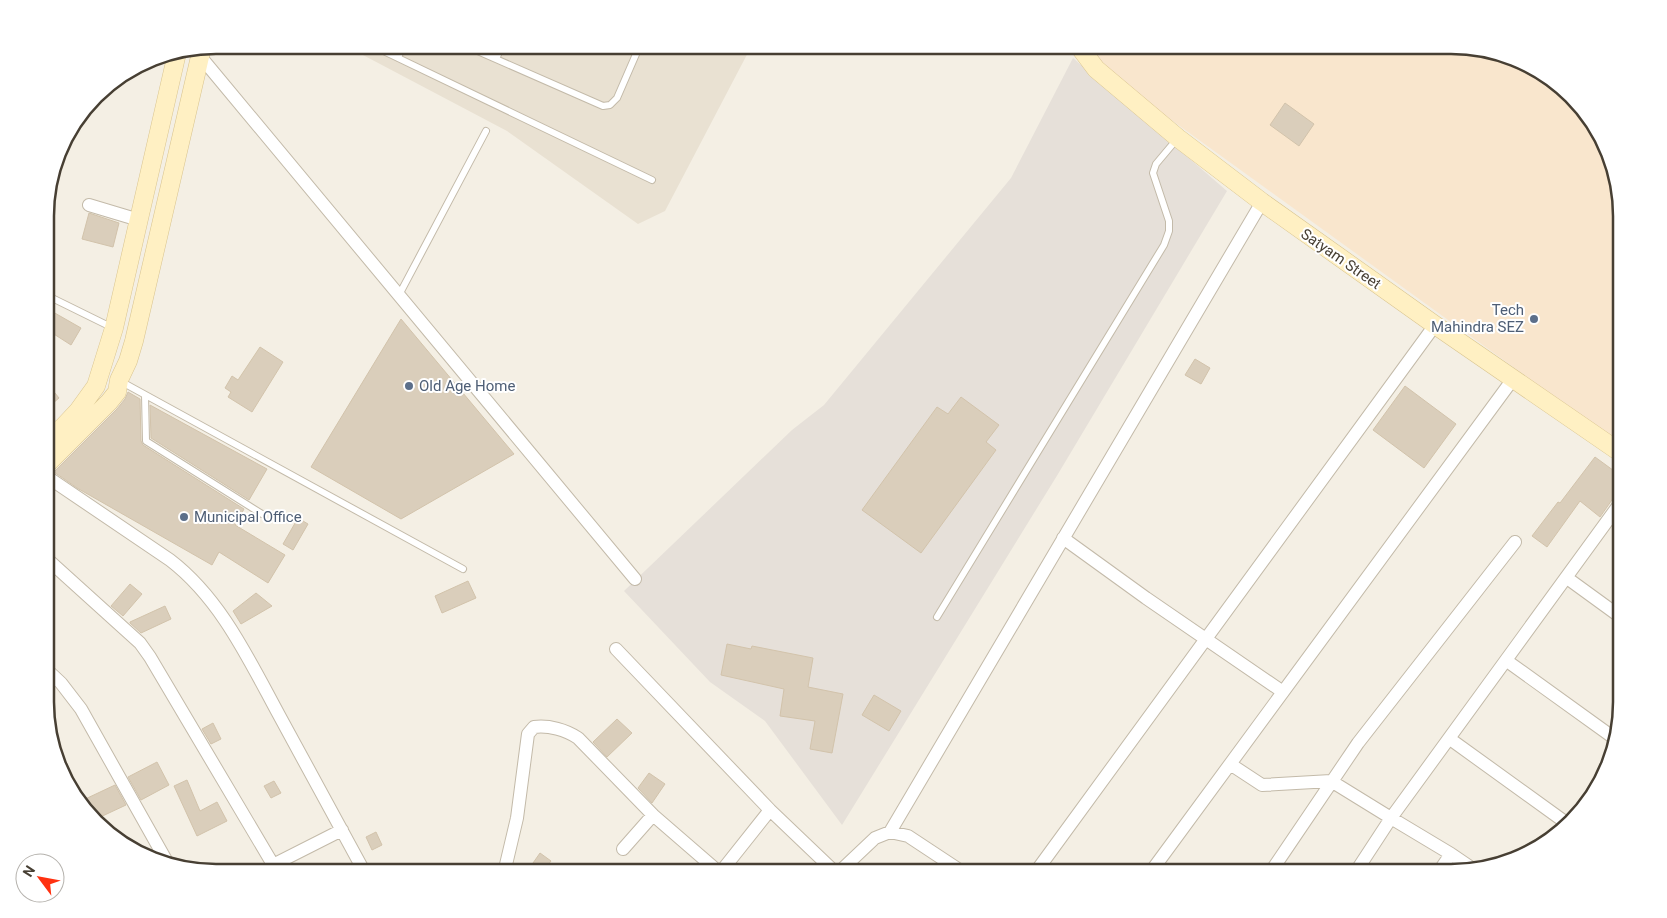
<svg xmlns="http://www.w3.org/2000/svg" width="1667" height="918" font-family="Roboto,sans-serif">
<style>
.residential{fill:#e9e1d2}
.commercial{fill:#f9e6cd}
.industrial{fill:#e6e0d9}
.building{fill:#dacebb;stroke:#d2c3ab}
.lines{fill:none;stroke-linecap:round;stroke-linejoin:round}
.lane-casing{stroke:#c3baa9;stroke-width:8}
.street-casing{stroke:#c3baa9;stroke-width:14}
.secondary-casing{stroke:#d9c48f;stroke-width:19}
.lane{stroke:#fff;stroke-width:6}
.street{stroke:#fff;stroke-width:12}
.secondary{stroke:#fff0c3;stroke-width:18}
.service-dot{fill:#5c6f8a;stroke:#fff;stroke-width:2}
.labels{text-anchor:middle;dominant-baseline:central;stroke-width:4;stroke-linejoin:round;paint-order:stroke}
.street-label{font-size:15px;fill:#473f33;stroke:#fff}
.service-label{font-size:15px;fill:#4e5e75;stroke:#fff;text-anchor:start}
.rim{fill:none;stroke:#473f33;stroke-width:2.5}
</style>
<rect width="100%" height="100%" fill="#f4efe4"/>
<path class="residential" d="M344,45h408l-87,166 -27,13 -131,-93z"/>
<path class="commercial" d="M1097,45h354l76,18 66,58 28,73v251l-534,-386z"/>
<path class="industrial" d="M1073,58l154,133 -169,283 -216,351 -77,-104 -55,-39 -86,-91 168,-161 32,-25 187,-227z"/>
<path class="building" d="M1285,103l29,21 -15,22 -29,-21z
M89,213l30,10 -6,24 -31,-8z
M46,308l35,20 -10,17 -25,-16z
M401,319l113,135 -113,65 -90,-52z
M260,347l23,15 -31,50 -24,-15 3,-5 -6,-4 7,-12 6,4z
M1195,359l15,9 -9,16 -16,-9z
M46,382l13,16 -13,11z
M1405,386l51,38 -32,44 -51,-38z
M128,392l12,7 1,42 2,4 101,64 -9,16 50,30 -17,28 -49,-31 -7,13 -135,-77 -23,-16 63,-63 8,-10z
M961,397l38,28 -13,17 10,8 -75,103 -59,-43 75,-103 11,7z
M150,405l117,64 -18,31 -98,-62z
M1595,457l26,19v16l-7,5 -14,20 -20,-16 -33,46 -15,-11 26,-34 2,1z
M298,518l10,6 -15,26 -10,-6z
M468,581l8,17 -34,15 -7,-17z
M130,584l12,10 -19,22 -12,-10z
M256,593l16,13 -31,18 -8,-13z
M165,606l6,13 -30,14 -11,-10v-1z
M727,644l24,5 1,-3 61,12 -5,29 35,7 -11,59 -22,-4 5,-28 -35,-5 4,-27 -63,-14z
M874,695l27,16 -12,20 -27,-16z
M617,719l15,14 -25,24 -14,-15z
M213,723l8,16 -10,5 -9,-15z
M157,762l12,23 -28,15 -13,-23z
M649,773l16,11 -13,19 -14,-15z
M187,780l13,31 17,-9 10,19 -30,15 -23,-50z
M274,781l7,12 -10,5 -7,-12z
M115,785l11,20 -30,14 -10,-8 -5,-10z
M376,832l6,13 -10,5 -6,-13z
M540,853l11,8 -7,9 -11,-7z"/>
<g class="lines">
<g class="lane-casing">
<path id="lane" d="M371,45l281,135
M464,45l139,61 7,-1 7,-7 23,-53
M398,58l5,-13
M496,59l6,-14
M46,295l67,33
M399,295l87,-164
M120,381l343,188
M145,395l1,46 116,73
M937,617l227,-372 5,-14v-10l-16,-48 3,-9 21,-25"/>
</g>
<g class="street-casing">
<path id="street" d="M200,56l435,523
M89,205l50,15
M46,476l124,84c51,39 79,100 109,155 29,53 57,105 86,158
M1063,538l83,60 137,94
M46,558l94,85 10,14 128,216
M1567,578l55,40
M616,649l154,161 66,63
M1507,661l107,77
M46,669l15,14 20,26 86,153
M1450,739l115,83
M1230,764l32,21 69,-4 60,37 230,-316
M890,832l372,-630
M623,849l30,-34
M257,873l85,-43
M504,873l13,-55 11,-84 6,-7c15,-2 32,3 44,11l75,77 67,58
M720,873l50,-63
M838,873l37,-35 15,-6 18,4 56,37
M1035,873l400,-548
M1150,873l363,-494
M1270,873l88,-130 157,-201
M1355,873l36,-55 60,36 22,15
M1438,873l13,-19"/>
</g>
<g class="secondary-casing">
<path id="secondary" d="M1078,45l18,24 82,69 84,64 173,123 186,128
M46,440l17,-13 15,-16 18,-25 18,-58 63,-275
M46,465l63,-63 8,-10 2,-12 9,-19 6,-20 68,-293"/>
</g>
<use href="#lane" class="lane"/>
<use href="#street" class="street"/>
<use href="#secondary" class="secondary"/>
</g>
<g class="service-dot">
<circle cx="1534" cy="319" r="5"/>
<circle cx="409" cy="386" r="5"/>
<circle cx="184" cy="517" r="5"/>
</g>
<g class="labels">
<g class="street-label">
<text transform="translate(1341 259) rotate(35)">Satyam Street</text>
</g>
<g class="service-label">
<text x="1524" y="310" text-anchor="end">Tech<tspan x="1524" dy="17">Mahindra SEZ</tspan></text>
<text x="419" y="386">Old Age Home</text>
<text x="194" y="517">Municipal Office</text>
</g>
</g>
<path d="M0 0H1667V918H0ZM216 54H1451A162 162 0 0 1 1613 216V702A162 162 0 0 1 1451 864H216A162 162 0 0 1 54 702V216A162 162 0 0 1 216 54Z" fill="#fff" fill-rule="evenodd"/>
<path class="rim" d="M216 54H1451A162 162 0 0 1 1613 216V702A162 162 0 0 1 1451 864H216A162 162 0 0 1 54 702V216A162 162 0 0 1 216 54Z"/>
<g transform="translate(40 878) rotate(302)"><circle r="24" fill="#ffffff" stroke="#b5b2ad"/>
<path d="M0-4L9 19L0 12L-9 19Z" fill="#ff3110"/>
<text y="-8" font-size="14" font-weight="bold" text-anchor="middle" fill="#473f33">N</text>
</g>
</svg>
